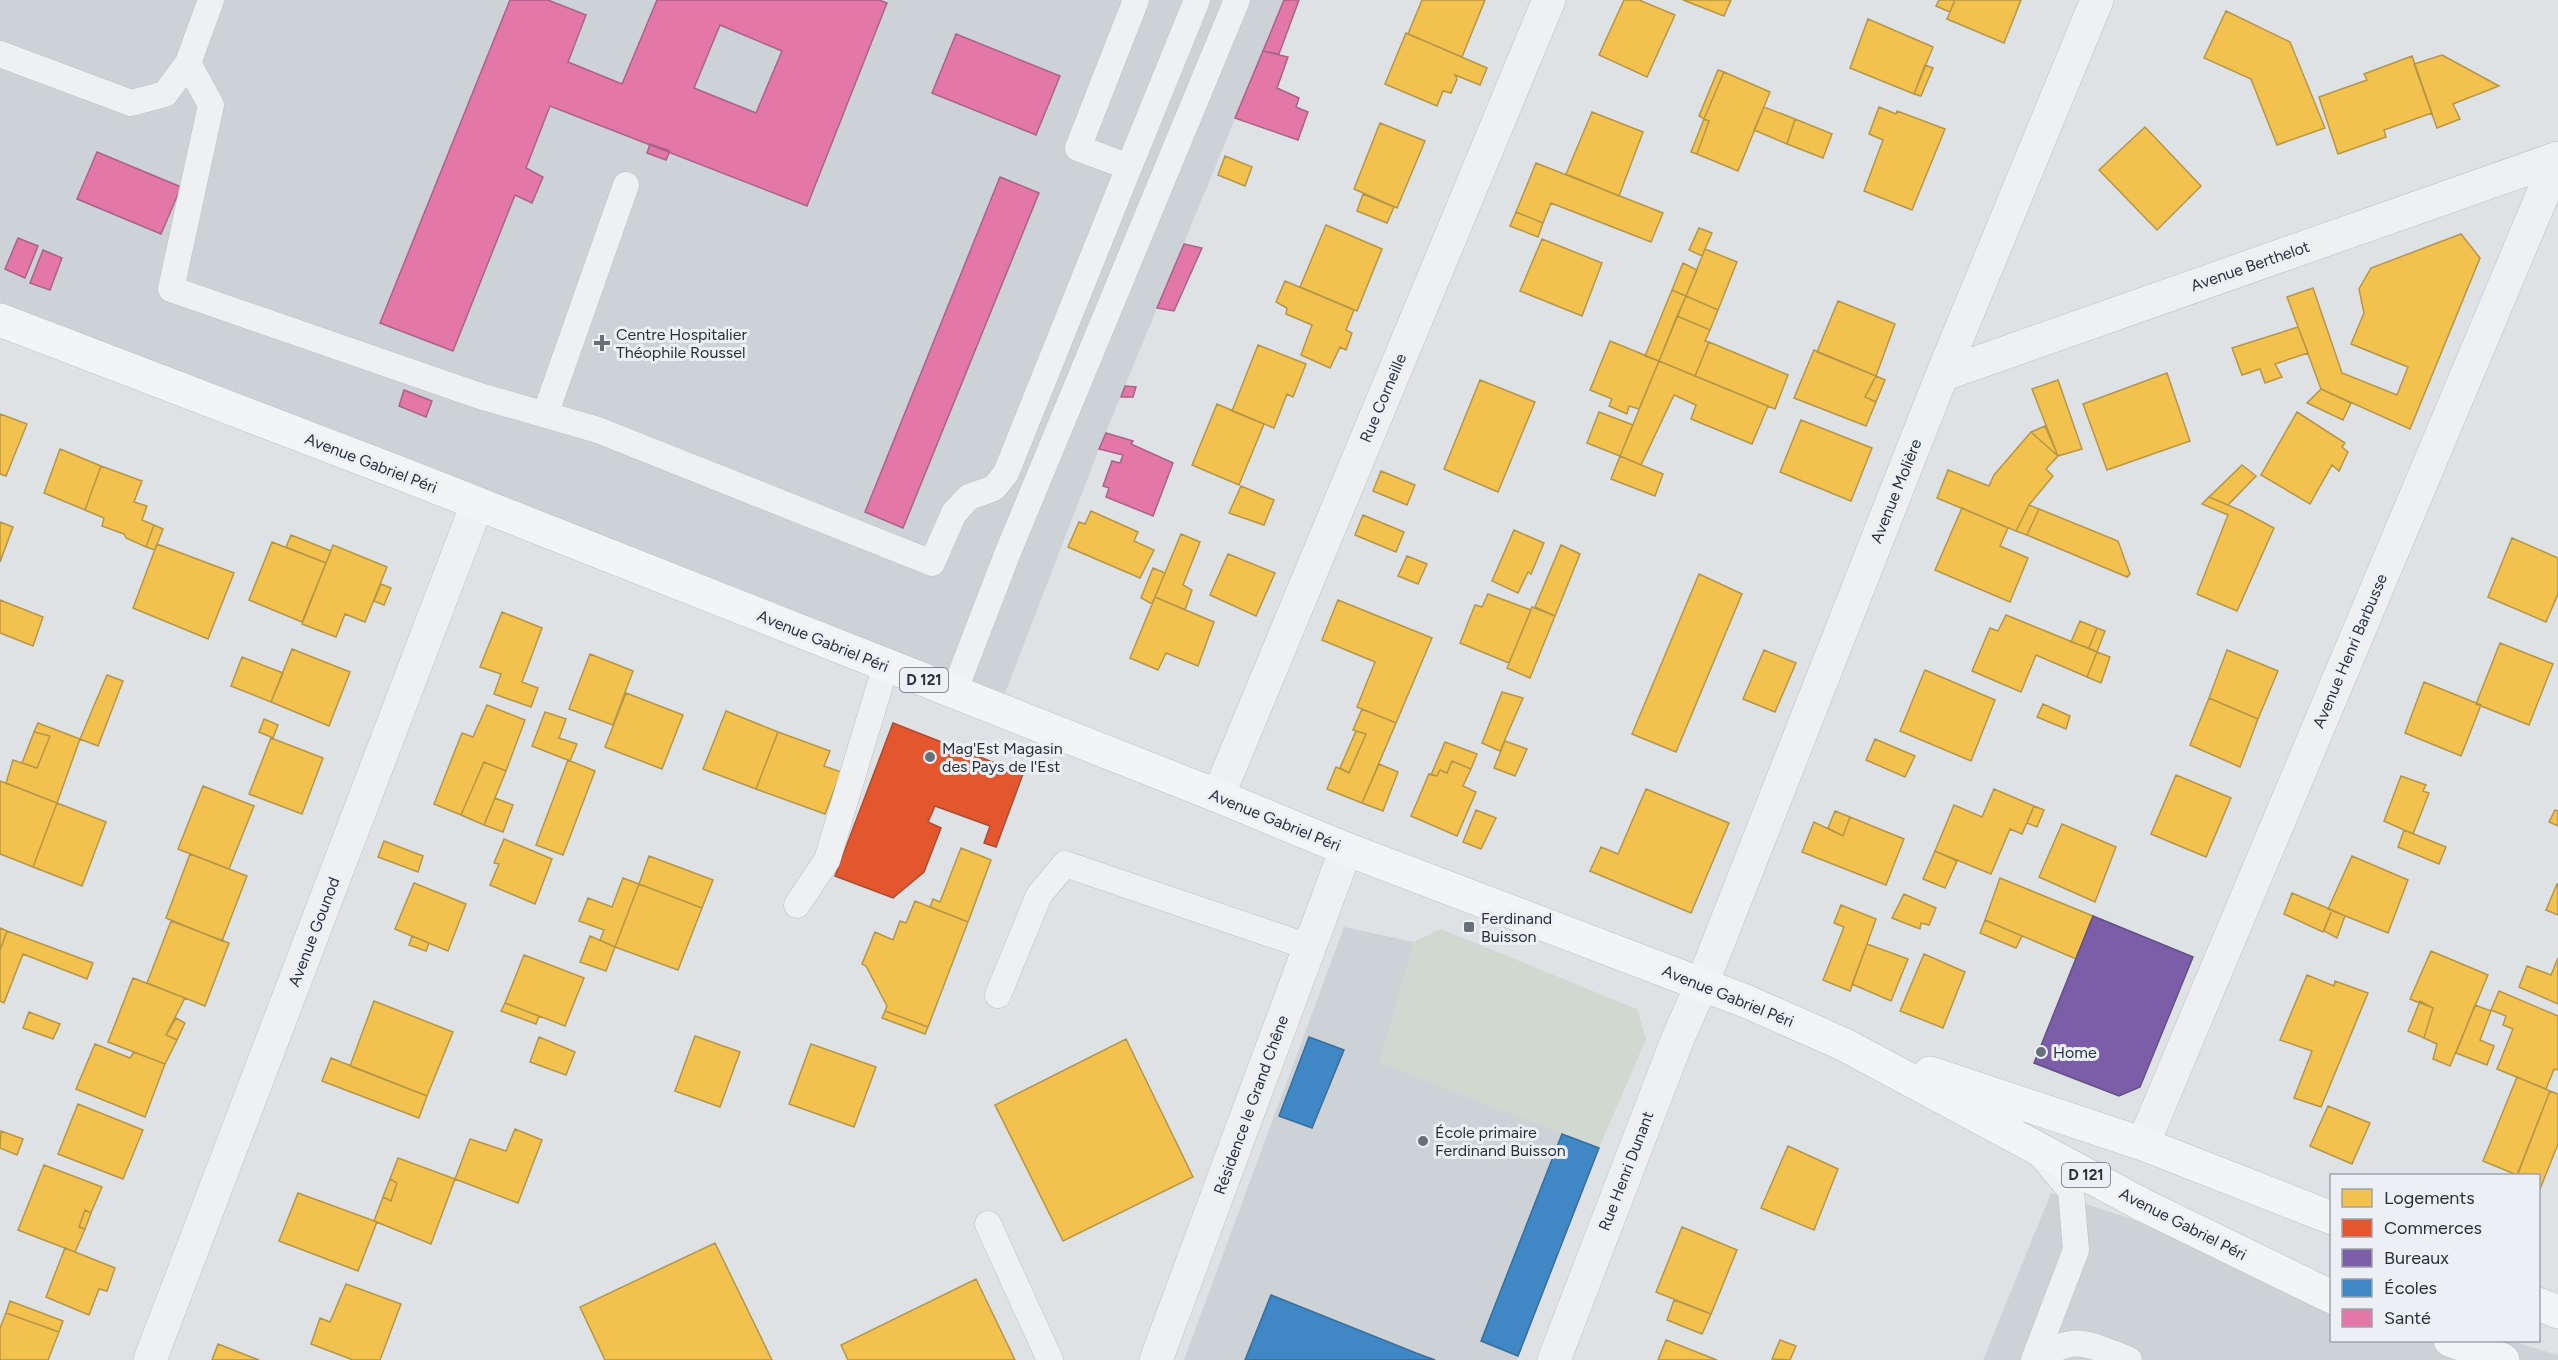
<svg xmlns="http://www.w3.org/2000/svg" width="2558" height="1360" font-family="Figtree,sans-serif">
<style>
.built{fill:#cdd2d7}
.green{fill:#d0d8cf}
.homes{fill:#f2c14e;stroke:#b59649;stroke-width:1.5}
.shops{fill:#e4572e;stroke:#ab4c32;stroke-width:1.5}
.offices{fill:#7b5ea7;stroke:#625087;stroke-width:1.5}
.schools{fill:#3f88c5;stroke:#386e9c;stroke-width:1.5}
.health{fill:#e377a8;stroke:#ab6288;stroke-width:1.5;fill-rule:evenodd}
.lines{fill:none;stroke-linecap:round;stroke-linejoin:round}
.lane-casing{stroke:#bdc0c2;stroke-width:27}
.street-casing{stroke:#bdc0c2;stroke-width:34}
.primary-casing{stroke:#bbbfc2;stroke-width:34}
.lane{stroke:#eef0f1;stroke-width:26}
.street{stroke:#eef0f1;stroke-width:33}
.primary{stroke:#f3f4f5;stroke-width:33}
.poi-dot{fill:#676f77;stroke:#ecf0f4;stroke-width:2}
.labels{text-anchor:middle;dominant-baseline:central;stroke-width:6;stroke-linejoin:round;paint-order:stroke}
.shield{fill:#ecf0f4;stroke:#626a74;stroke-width:1.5}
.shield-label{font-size:15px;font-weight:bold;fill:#27313d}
.street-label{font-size:16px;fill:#27313d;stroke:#ecf0f4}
.poi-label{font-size:16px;fill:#27313d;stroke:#ecf0f4;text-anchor:start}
</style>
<rect width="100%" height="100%" fill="#dfe2e4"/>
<path class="built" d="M0,0h1284l-185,449 -100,260 -999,-391z
M1344,927l70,15 -34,120 219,86 -82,212h-333z
M2051,1193l280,90 1,57 179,1 47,14v5h-575z"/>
<path class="green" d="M1441,929l196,80 9,30 -47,109 -219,-86 34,-120z"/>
<path class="homes" d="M1422,0h63l-23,57 -54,-23z
M1624,0h15l36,15 -28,62 -48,-22z
M1683,0h48l-7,16z
M1939,0h16l-5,12 -14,-6z
M1955,0h66l-17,43 -57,-24z
M2226,11l64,31 35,86 -48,17 -26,-66 -47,-21z
M1868,19l65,28 -19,47 -64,-26z
M1406,33l81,35 -7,17 -25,-10 2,4 -6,14 -8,-2 -6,15 -52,-22z
M2442,55l57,31 -46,18 7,15 -23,9 -23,-64z
M2412,56l20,57 -48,17 2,7 -48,17 -19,-57 48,-17 -3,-6z
M1925,65l8,3 -12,28 -7,-2z
M1718,70l6,2 -20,47 -5,-3z
M1724,72l46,20 -32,79 -41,-17 12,-33 -5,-2z
M1764,107l31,12 -8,25 -33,-14z
M1879,107l17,7 1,-3 48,18 -33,81 -48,-19 19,-51 -14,-6z
M1592,112l51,20 -24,64 -53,-22z
M1704,119l5,2 -12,33 -6,-2z
M1795,119l37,15 -9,24 -36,-14z
M1380,123l45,18 -28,67 -43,-19z
M2145,127l56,59 -44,44 -58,-60z
M1225,156l27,11 -7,19 -27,-11z
M1536,163l127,50 -12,29 -100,-39 -8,20 -27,-11z
M1363,194l31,13 -7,16 -30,-12z
M1516,212l27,11 -5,14 -28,-11z
M1326,225l56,24 -25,62 -57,-24z
M1699,228l13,5 -10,23 -13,-6z
M2461,234l19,24 -70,171 -89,-40 -34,-92 26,-9 29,85 55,22 11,-28 -57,-23 13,-31 -5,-24 12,-21z
M1542,239l60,24 -20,53 -62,-25z
M1705,249l32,13 -19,48 -32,-14z
M1683,263l14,7 -11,26 -14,-6z
M1285,281l69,29 -8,20 6,3 -6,17 -6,-3 -10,21 -29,-13 11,-30 -26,-11 1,-6 -11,-6z
M1672,290l14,6 -27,65 -14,-5z
M1686,296l32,14 -8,20 -33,-14z
M1838,301l57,23 -19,52 -59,-24z
M1677,316l33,14 -5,11 4,1 -14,34 -36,-15z
M2298,327l10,26 -33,11 7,13 -17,6 -5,-14 -18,6 -10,-27z
M1610,341l49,20 -20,48 -10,-3 -2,8 -18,-8 3,-7 -22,-9z
M1709,342l79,33 -13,34 -80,-33z
M1258,345l48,19 -13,33 -6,-3 -13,34 -42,-17z
M1814,350l62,26 -11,21 11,5 -10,24 -72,-28z
M1659,361l109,45 -16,38 -61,-25 5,-14 -22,-10 -33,70 -21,-9z
M2167,373l23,68 -83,29 -24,-66z
M1876,376l9,4 -9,22 -11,-5z
M1480,380l55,22 -37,90 -54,-23z
M2058,380l24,69 -24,7 -26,-67z
M2321,389l30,14 -8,17 -36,-17z
M1217,404l47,20 -25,61 -47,-20z
M1599,412l34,13 -13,31 -33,-13z
M2297,412l48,31 -3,4 6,5 -9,19 -7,-6 -22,39 -49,-29z
M0,414l27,10 -21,52 -6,-2z
M1801,420l71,28 -21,53 -71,-29z
M2045,426l13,30 -27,-24z
M2031,432l27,24 -12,13 7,7 -24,29 -13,26 -79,-33 11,-28 41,16 5,-11z
M60,449l41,17 -16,44 -41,-17z
M1620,456l43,18 -8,22 -44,-17z
M2242,465l14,11 -28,29 -19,-8z
M101,466l41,15 -8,21 13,4 -5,14 12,5 -8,22 -20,-9 -2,-4 -22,-8 2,-8 -19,-8z
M1381,471l34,14 -8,20 -34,-14z
M1241,486l33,14 -10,25 -35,-12z
M2209,497l33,14 32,17 -37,83 -40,-17 31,-79 -26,-11z
M2029,505l10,4 -12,26 -11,-4z
M1962,508l46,20 -8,18 28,12 -18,44 -75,-32z
M2039,509l79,32 12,33 -3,3 -100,-42z
M1091,511l47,21 -4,9 20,9 -14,28 -72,-31 11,-25 6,2z
M1363,515l41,17 -8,20 -41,-17z
M0,522l13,5 -13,35z
M154,525l9,4 -8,21 -9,-3z
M1514,530l30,13 -13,31 -3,-2 -10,21 -26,-12z
M1181,534l19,8 -17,43 9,5 -7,20 -30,-13z
M291,535l40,16 -5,12 -40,-16z
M2512,538l46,20v36l-12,28 -58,-25z
M272,542l54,21 -24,59 -53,-22z
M157,544l77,29 -26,66 -75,-31z
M333,545l54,22 -22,55 -20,-8 -9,23 -34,-13z
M1561,545l19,9 -25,62 -20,-9z
M1228,554l47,19 -19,43 -46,-21z
M1407,556l20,8 -9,20 -20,-8z
M1153,568l12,5 -13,31 -11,-6z
M1699,574l43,20 -66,158 -44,-18z
M381,584l10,4 -7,17 -10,-4z
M1488,594l43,16 -22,53 -49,-20 15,-38 7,2z
M1155,597l59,25 -16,44 -32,-13 -8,17 -28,-12z
M0,600l43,17 -10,29 -33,-13z
M1338,600l94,38 -36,85 -39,-16 18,-45 -53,-22z
M1532,607l23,9 -25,62 -23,-10z
M502,612l40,16 -20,54 16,6 -7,19 -37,-13 7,-20 -21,-7z
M2006,615l91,37 -10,25 -51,-22 -15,37 -49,-21 18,-43 8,3z
M2080,621l17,7 -8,20 -18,-6z
M2097,628l8,3 -8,21 -8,-4z
M2500,643l53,21 -24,61 -53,-21z
M292,649l58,23 -21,54 -58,-24z
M1764,650l32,13 -21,49 -32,-13z
M2227,650l51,21 -20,48 -49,-21z
M2097,652l13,5 -9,26 -14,-6z
M590,654l43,17 -20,54 -44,-16z
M242,657l41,16 -12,29 -40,-16z
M1925,670l70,30 -24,61 -71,-30z
M107,675l16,6 -25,65 -18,-7z
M2424,682l57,23 -20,51 -56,-23z
M1502,692l21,6 -23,53 -18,-8z
M626,693l57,22 -21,54 -57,-22z
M2209,698l49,21 -18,48 -50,-22z
M2043,704l27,12 -4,13 -29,-12z
M487,705l38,15 -19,51 -22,-9 -23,53 -27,-11 28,-71 11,4z
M1362,709l34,14 -34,80 -35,-14 9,-22 13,6 17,-39 -13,-4z
M726,711l52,21 -22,57 -53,-20z
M545,712l21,7 -7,19 18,6 -7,17 -38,-15z
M264,719l14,6 -5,13 -14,-6z
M38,723l42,16 -23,64 -51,-20 7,-23 24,8 13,-32 -16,-4z
M1356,731l10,3 -17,39 -9,-5z
M34,732l16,4 -13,32 -15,-5z
M778,732l52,19 -6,15 17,6 -16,42 -69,-25z
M271,738l52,20 -21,56 -53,-20z
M1875,739l40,17 -10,21 -39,-17z
M1505,741l22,8 -12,27 -21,-8z
M1445,742l32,12 -6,15 -19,-8 -5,12 -7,-3 -3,6 -6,-1z
M568,760l27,11 -32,84 -27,-10z
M1452,761l19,8 -8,17 13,6 -19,44 -46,-20 18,-42 8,2 3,-6 7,3z
M484,762l22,9 -22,54 -23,-10z
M1379,764l19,8 -15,39 -21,-8z
M2176,775l55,23 -25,59 -55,-23z
M2401,776l25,9 -3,6 6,2 -16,41 -29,-13z
M0,781l57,22 -24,64 -33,-13z
M203,786l51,20 -25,63 -51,-20z
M1646,789l83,34 -38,90 -101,-42 11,-24 17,7z
M1994,789l40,17 -12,28 -12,-5 -19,45 -56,-23 19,-46 28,12z
M495,798l18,7 -10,27 -19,-7z
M57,803l49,19 -24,64 -49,-19z
M2034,806l10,4 -7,17 -10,-4z
M1476,810l20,8 -15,31 -18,-7z
M2555,810l3,1v15l-9,-4z
M1835,811l15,6 -7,19 -15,-8z
M1850,817l54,22 -18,46 -84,-33 12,-30 29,14z
M2062,824l54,23 -21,55 -56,-25z
M2404,830l42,17 -7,17 -41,-17z
M504,839l48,20 -17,45 -45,-19 9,-21 -5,-1z
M384,841l39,15 -5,16 -40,-15z
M961,848l30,12 -23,62 -38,-15 3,-8 7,3z
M1935,851l22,10 -12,27 -22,-9z
M190,854l57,22 -25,65 -56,-23z
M649,856l64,24 -11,28 -63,-24z
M2352,856l56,24 -20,53 -60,-24z
M623,878l16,6 -24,63 -15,-7 4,-10 -25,-9 9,-23 24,9z
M2000,878l93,38 -17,43 -91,-39z
M414,883l52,21 -18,47 -53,-22z
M639,884l63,24 -24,62 -63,-23z
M2557,884h1v31l-12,-5z
M2292,893l40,17 -9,22 -39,-18z
M1904,894l32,14 -7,17 -8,-2 -1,6 -28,-11z
M915,901l53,21 -40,105 -43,-16 2,-5 -21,-40 -4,-2 13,-32 18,8 7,-19 6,2z
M1841,905l35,14 -26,72 -27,-11 21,-53 -10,-4z
M2332,910l13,6 -8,22 -13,-7z
M1985,920l37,16 -6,12 -36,-15z
M171,921l58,22 -24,63 -58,-23z
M0,928l7,3 -7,19z
M7,931l86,32 -6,16 -64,-25 -19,49 -4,-2v-51z
M412,936l17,7 -3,8 -17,-6z
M590,936l25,11 -9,24 -26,-9z
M1867,944l41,15 -17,42 -39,-17z
M2431,951l57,24 -38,91 -17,-7 4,-15 -13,-6 9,-30 -23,-9z
M1924,954l41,18 -22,56 -43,-17z
M524,955l60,23 -19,48 -60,-23z
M2558,958v46l-39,-17 8,-21 24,9z
M2307,975l27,11 1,-5 33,12 -47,114 -27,-9 18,-47 -32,-11z
M133,978l52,20 -19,37 11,5 -12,24 -57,-22z
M2499,991l59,25v54l-4,-1 -8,20 -49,-20 16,-40 -10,-4 3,-9 -15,-6z
M374,1001l79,31 -26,64 -77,-30z
M2420,1001l13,7 -9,30 -16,-7z
M505,1003l34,13 -3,8 -35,-13z
M2475,1005l16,6 -11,29 14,6 -7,19 -31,-12z
M885,1011l43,16 -3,7 -43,-16z
M29,1012l31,12 -7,15 -30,-11z
M176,1018l9,5 -8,17 -11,-5z
M695,1036l45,16 -20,55 -45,-16z
M539,1037l36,15 -9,23 -36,-13z
M1126,1039l67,138 -130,64 -68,-136z
M95,1044l35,14 4,-6 31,12 -20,53 -69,-28z
M811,1044l65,23 -22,60 -65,-23z
M331,1058l96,38 -8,22 -97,-37z
M2517,1077l33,14 -33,84 -34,-14z
M2550,1091l8,3v50l-20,50v-18h-21z
M78,1104l65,26 -20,49 -65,-25z
M2328,1106l42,17 -18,41 -42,-18z
M515,1129l27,11 -24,63 -63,-24 15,-40 36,12z
M1,1131l22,8 -6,16 -17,-7z
M1788,1146l50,23 -24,61 -53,-22z
M398,1158l57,21 -24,65 -57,-23 9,-24 8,4 6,-18 -7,-4z
M44,1165l58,22 -11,26 -6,-3 -6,17 6,2 -10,23 -57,-22z
M390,1179l7,4 -6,18 -8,-4z
M298,1193l79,29 -19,49 -79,-30z
M85,1210l6,3 -6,16 -6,-2z
M1682,1227l55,23 -26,64 -55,-22z
M715,1243l57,117h-167l-25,-53z
M65,1248l50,20 -8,23 -8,-2 -10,26 -43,-18z
M976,1279l39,81h-167l-7,-15z
M346,1284l55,20 -21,56h-27l-42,-16 9,-26 10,4z
M1674,1300l37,14 -9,20 -35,-14z
M10,1301l53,20 -4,11 -53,-19z
M6,1313l53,19 -11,28h-48v-32z
M1666,1340l51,20h-59z
M1780,1340l16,6 -6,14 -18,-1z
M218,1344l41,16h-47z"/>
<path class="shops" d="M893,723l130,51 -27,73 -12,-4 6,-17 -55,-20 -7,16 13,6 -17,44 -31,26 -58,-22z"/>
<path class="offices" d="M2093,916l100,41 -53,130 -21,9 -85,-33z"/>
<path class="schools" d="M1309,1037l35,13 -32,78 -33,-12z
M1562,1134l37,14 -81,208 -37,-15z
M1271,1295l145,58 19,7h-190z"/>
<path class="health" d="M510,0h38l38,15 -18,47 54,22 35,-84h222l8,3 -80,203 -257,-100 -24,62 17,9 -11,26 -17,-8 -62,156 -73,-28zM720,25l62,26 -26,62 -62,-25z
M1284,0h15l-20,54 -16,-3z
M956,34l104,42 -24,59 -104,-42z
M1263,51l25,6 -11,31 22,10 -3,9 12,5 -10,28 -63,-22z
M650,144l20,7 -4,9 -19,-7z
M97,152l84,35 -20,47 -84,-35z
M1000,177l39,16 -136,335 -38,-16z
M18,238l20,8 -13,32 -20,-9z
M1184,244l18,4 -28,63 -17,-3z
M43,250l19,8 -12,32 -20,-7z
M1125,386l11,1 -3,10h-12z
M404,390l28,11 -6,16 -27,-11z
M1106,433l27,8 -2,3 42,19 -20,53 -47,-19 3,-9 -6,-2 9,-25 8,2 3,-8 -24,-6z"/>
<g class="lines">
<g class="lane-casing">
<path id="lane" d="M1136,0l-58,148 51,19 68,-167
M0,54l131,49 34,-9 23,-31 23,-63
M188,63l23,42 -40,184 309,107 118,34 334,133 22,-50 15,-16 25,-9 12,-15 123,-306
M545,415l81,-230
M954,692l54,-140 229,-552
M797,905l30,-45 59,-195
M998,995l41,-100 26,-31 244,83
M988,1224l62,136
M2034,1360l42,-110 -5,-59 -32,-38
M2039,1360c35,-29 53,-14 90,0"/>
</g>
<g class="street-casing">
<path id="street" d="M1942,375l616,-217
M1218,796l331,-796
M2143,1144l415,-986
M150,1360l327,-856
M1156,1360l190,-511
M1554,1360l124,-322 24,-54 240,-609 155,-375"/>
</g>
<g class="primary-casing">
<path id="primary" d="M0,320l410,157 808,319 128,53 402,153 97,43 298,160 189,92
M1930,1073l213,71 189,74
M2538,1304l20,8
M2450,1340l53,20"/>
</g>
<use href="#lane" class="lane"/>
<use href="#street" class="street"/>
<use href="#primary" class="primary"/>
</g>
<g class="poi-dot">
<path d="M599 334h6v6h6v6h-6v6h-6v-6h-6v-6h6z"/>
<circle cx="930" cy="757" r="6"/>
<rect x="1463" y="921" width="12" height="12" rx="3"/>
<circle cx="2041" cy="1052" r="6"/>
<circle cx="1423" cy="1141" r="6"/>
</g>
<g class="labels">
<g class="shield">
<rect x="900" y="668" width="48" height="24" rx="4.5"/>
<rect x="2062" y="1163" width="48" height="24" rx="4.5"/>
</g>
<g class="shield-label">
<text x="924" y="680">D 121</text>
<text x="2086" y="1175">D 121</text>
</g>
<g class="street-label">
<text transform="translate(2250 266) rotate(-19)">Avenue Berthelot</text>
<text transform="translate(1383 398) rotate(-67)">Rue Corneille</text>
<text transform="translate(371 463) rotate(21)">Avenue Gabriel Péri</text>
<text transform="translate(1896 491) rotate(-68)">Avenue Molière</text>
<text transform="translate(823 641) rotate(22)">Avenue Gabriel Péri</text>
<text transform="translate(2350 651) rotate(-67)">Avenue Henri Barbusse</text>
<text transform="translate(1275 820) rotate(22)">Avenue Gabriel Péri</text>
<text transform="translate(314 932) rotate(-69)">Avenue Gounod</text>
<text transform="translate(1728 996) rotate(22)">Avenue Gabriel Péri</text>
<text transform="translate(1251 1105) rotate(-70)">Résidence le Grand Chêne</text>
<text transform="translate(1626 1171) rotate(-69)">Rue Henri Dunant</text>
<text transform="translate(2183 1224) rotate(27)">Avenue Gabriel Péri</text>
</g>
<g class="poi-label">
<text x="616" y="334">Centre Hospitalier<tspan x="616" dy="18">Théophile Roussel</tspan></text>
<text x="942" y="748">Mag'Est Magasin<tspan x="942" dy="18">des Pays de l'Est</tspan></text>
<text x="1481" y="918">Ferdinand<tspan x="1481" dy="18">Buisson</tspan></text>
<text x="2053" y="1052">Home</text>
<text x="1435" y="1132">École primaire<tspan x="1435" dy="18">Ferdinand Buisson</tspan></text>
</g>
</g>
<rect x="2330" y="1174" width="210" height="168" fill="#ecf0f4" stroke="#9da4ab" stroke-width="1.5"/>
<rect x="2342" y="1189" width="30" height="18" fill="#f2c14e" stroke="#9da4ab" stroke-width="1.5"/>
<text x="2384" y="1204" font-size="18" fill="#27313d">Logements</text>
<rect x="2342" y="1219" width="30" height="18" fill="#e4572e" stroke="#9da4ab" stroke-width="1.5"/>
<text x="2384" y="1234" font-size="18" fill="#27313d">Commerces</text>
<rect x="2342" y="1249" width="30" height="18" fill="#7b5ea7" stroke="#9da4ab" stroke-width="1.5"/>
<text x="2384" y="1264" font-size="18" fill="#27313d">Bureaux</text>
<rect x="2342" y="1279" width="30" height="18" fill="#3f88c5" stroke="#9da4ab" stroke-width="1.5"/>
<text x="2384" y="1294" font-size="18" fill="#27313d">Écoles</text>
<rect x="2342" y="1309" width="30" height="18" fill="#e377a8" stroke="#9da4ab" stroke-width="1.5"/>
<text x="2384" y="1324" font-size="18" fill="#27313d">Santé</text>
</svg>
